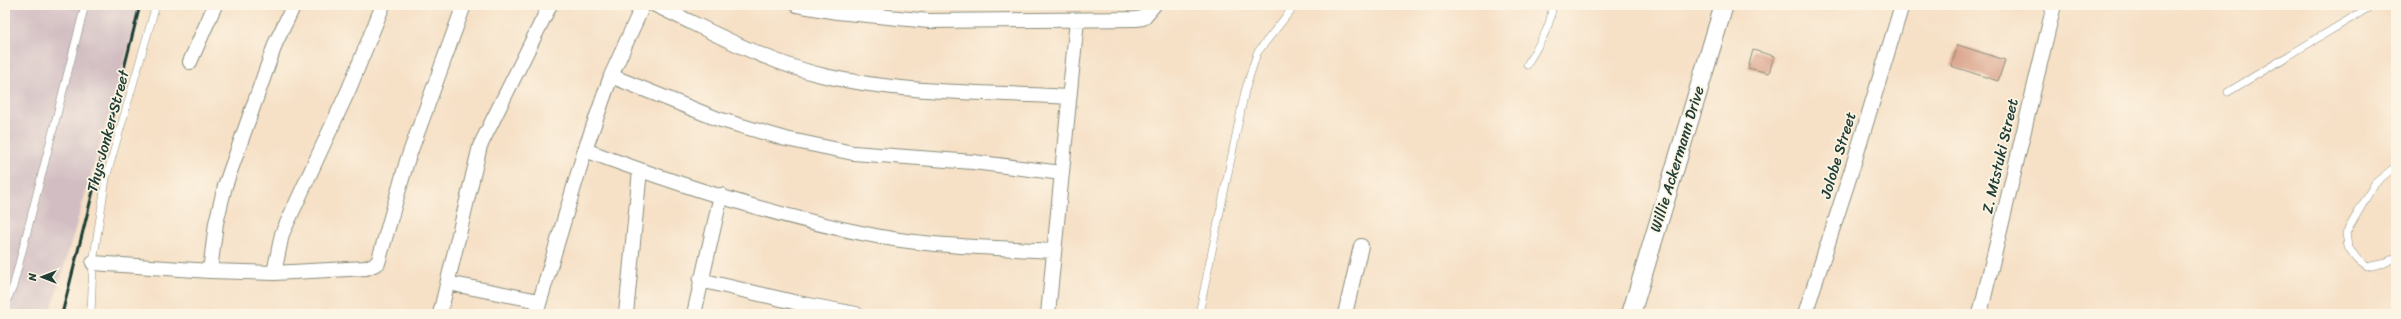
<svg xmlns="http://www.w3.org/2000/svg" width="2401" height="319" font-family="Sriracha,sans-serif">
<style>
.industrial{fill:#d2bec2}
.building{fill:#daa38b}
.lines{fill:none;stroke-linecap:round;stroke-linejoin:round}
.service-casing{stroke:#8a8e7d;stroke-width:8}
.minor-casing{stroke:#8a8e7d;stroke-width:16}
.tertiary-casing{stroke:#8a8e7d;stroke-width:20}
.service{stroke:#fff;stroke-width:7}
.minor{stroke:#fff;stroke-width:14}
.tertiary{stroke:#fff;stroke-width:18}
.rail{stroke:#1f3d34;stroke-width:3}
.labels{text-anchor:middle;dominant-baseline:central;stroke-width:3.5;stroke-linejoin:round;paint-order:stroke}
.street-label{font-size:15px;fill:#1f3d34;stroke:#fcf5e5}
</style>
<rect width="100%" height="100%" fill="#fcf5e5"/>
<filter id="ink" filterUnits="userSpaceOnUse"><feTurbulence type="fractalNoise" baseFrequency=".025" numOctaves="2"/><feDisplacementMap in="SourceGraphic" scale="8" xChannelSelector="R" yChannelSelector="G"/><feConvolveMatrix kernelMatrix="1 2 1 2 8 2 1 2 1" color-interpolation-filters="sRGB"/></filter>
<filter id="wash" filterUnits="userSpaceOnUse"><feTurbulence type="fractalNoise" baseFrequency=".012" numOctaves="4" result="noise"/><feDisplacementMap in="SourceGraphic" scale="16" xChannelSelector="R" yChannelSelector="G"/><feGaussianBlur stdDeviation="0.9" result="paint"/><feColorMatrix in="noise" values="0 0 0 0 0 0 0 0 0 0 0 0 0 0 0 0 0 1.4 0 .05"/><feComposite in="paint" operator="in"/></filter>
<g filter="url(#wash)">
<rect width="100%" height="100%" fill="#f6e0c6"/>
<path class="industrial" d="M5,5h136l-91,309h-45z"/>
<g id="blocks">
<path class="building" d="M1958,45l47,15 -7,21 -47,-15z
M1753,50l21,6 -5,17 -21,-5z"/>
</g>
</g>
<g filter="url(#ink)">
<use href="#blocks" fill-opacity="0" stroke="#8a8e7d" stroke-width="1"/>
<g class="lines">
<g class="service-casing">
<path id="service" d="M1527,65c10,-19 25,-37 25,-60
M2228,92l145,-87
M2396,166l-21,17 -29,50 2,14 10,13 9,7 18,-4 11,-6
M5,304l8,-17 72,-282
M91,314l2,-51 13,-85 50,-173
M1199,314l46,-223 12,-38 38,-48"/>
</g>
<g class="minor-casing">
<path id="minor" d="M643,5l-32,71 -26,74c91,34 185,65 281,84 60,13 125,13 186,17
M655,5c54,25 112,58 170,71 79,18 164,16 244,21
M797,5l40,7 92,9 207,-2 7,-1 11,-13
M190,62l25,-57
M611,76l107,43 68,20 67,14 120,9 89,11
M93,263l117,8 64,2 92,-5 12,-5 29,-102 57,-156
M210,271l6,-48 9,-37 51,-144 18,-37
M274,273l8,-39 67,-145 34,-84
M700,280l98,23 58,11
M448,283l91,18
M440,314l40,-168 70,-141
M536,314l49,-164
M626,314l14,-144
M694,314l27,-119
M1048,314l29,-294
M1345,314l16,-68
M1805,314l47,-145 50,-164
M1980,314l74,-309"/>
</g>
<g class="tertiary-casing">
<path id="tertiary" d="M1631,314l93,-309"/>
</g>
<use href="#service" class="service"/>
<use href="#minor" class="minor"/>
<use href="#tertiary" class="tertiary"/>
<path class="rail" d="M62,314l78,-309"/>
</g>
</g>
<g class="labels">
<g class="street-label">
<text transform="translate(108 131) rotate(-75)">Thys Jonker Street</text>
<text transform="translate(1838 155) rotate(-73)">Jolobe Street</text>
<text transform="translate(2000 156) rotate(-77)">Z. Mtstuki Street</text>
<text transform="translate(1677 159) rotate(-73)">Willie Ackermann Drive</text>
</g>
</g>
<rect width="2401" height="319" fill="none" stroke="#fcf5e5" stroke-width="20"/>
<g transform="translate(42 277) rotate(270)" stroke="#fcf5e5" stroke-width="3" paint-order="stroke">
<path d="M0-3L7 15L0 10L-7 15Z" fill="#1f3d34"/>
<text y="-6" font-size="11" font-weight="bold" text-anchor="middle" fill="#1f3d34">N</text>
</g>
</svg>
